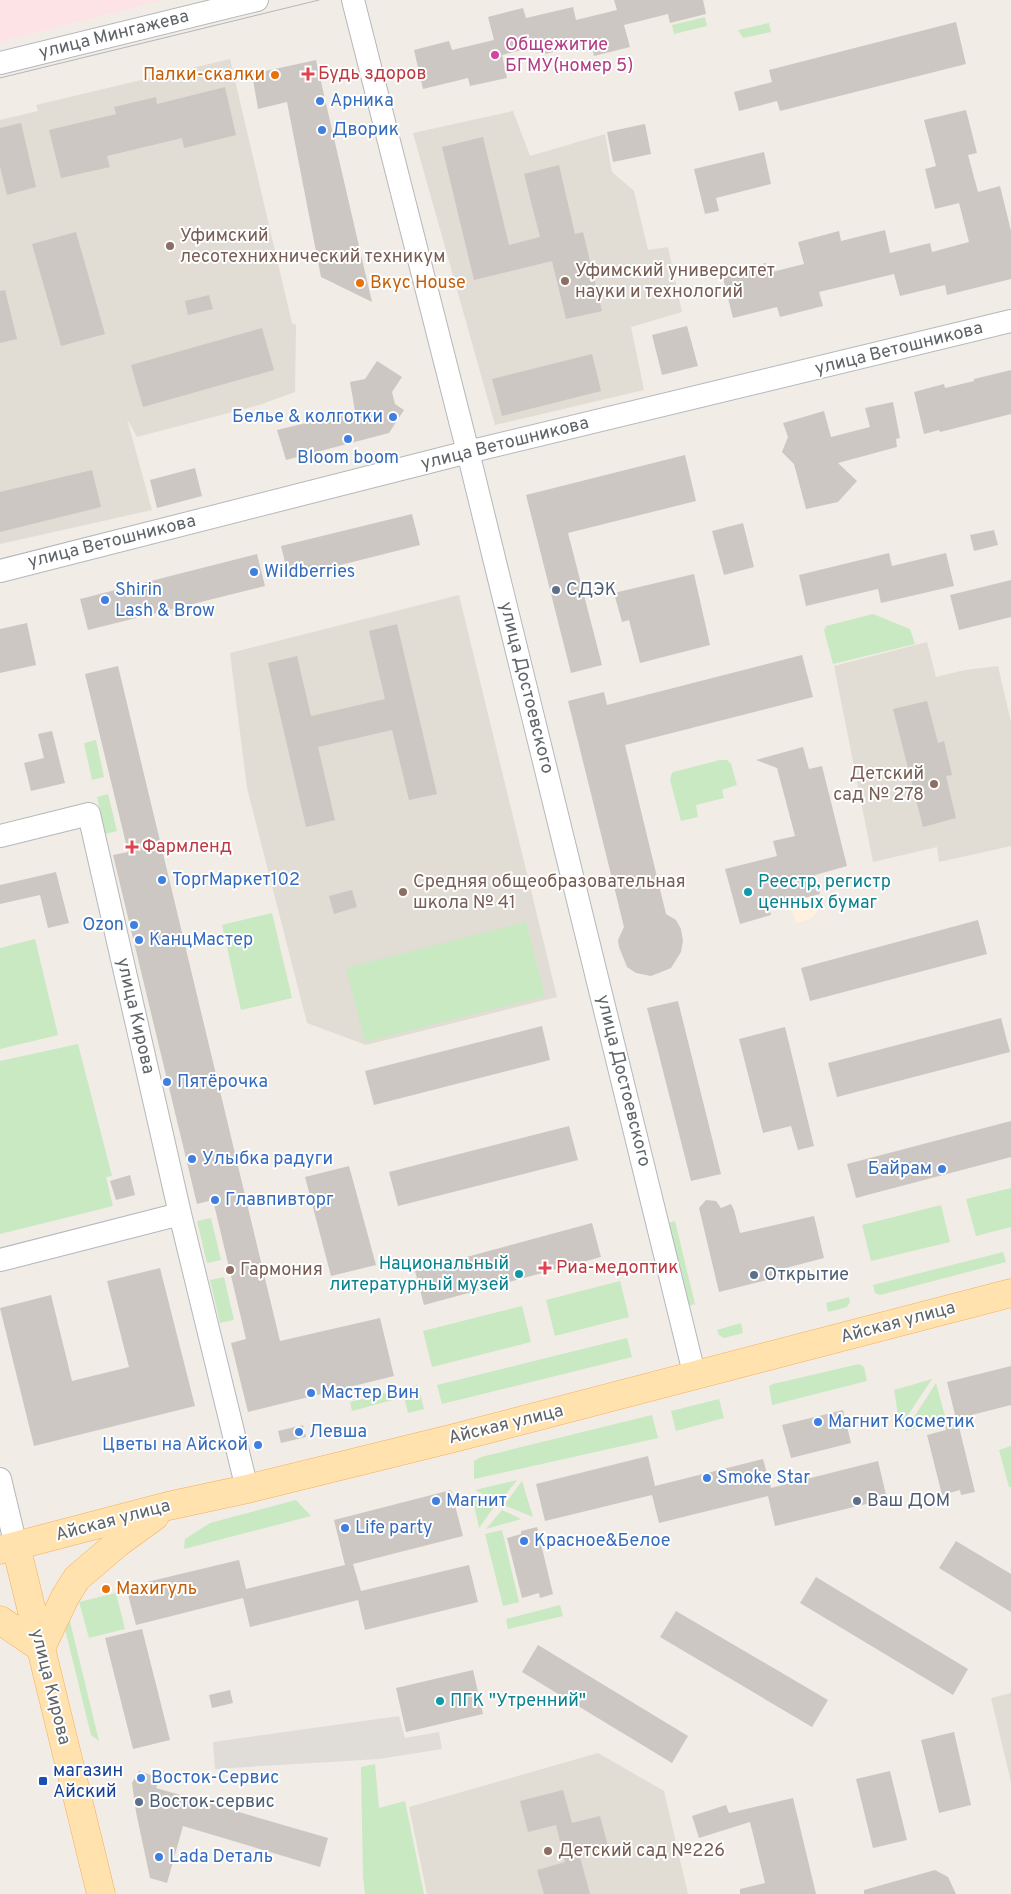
<svg xmlns="http://www.w3.org/2000/svg" width="1011" height="1894" font-family="Overpass,sans-serif">
<style>
.commercial{fill:#fff1dd}
.industrial{fill:#e0dcd8}
.education{fill:#e1dcd4}
.medical{fill:#fde3e6}
.green{fill:#c9e9c2}
.building{fill:#ccc7c2}
.lines{fill:none;stroke-linecap:round;stroke-linejoin:round}
.minor-casing{stroke:#b4b8bb;stroke-width:24}
.major-casing{stroke:#faad56;stroke-width:29}
.minor{stroke:#fff;stroke-width:22}
.major{stroke:#ffe2ad;stroke-width:28}
.tram{stroke:#b5b6b7;stroke-width:1}
.hotel-dot{fill:#d1479c;stroke:#fff;stroke-width:2}
.health-dot{fill:#e0444e;stroke:#fff;stroke-width:2}
.food-dot{fill:#e8710a;stroke:#fff;stroke-width:2}
.shop-dot{fill:#3f7fe0;stroke:#fff;stroke-width:2}
.education-dot{fill:#8d6e63;stroke:#fff;stroke-width:2}
.service-dot{fill:#5c6f8a;stroke:#fff;stroke-width:2}
.culture-dot{fill:#0f9aa8;stroke:#fff;stroke-width:2}
.transit-dot{fill:#1a4fb4;stroke:#fff;stroke-width:2}
.labels{text-anchor:middle;dominant-baseline:central;stroke-width:4;stroke-linejoin:round;paint-order:stroke}
.street-label{font-size:18px;fill:#5e6467;stroke:#fff}
.hotel-label{font-size:18px;fill:#b23c85;stroke:#fff;text-anchor:start}
.health-label{font-size:18px;fill:#be3a42;stroke:#fff;text-anchor:start}
.food-label{font-size:18px;fill:#c56008;stroke:#fff;text-anchor:start}
.shop-label{font-size:18px;fill:#366cbe;stroke:#fff;text-anchor:start}
.education-label{font-size:18px;fill:#785e54;stroke:#fff;text-anchor:start}
.service-label{font-size:18px;fill:#4e5e75;stroke:#fff;text-anchor:start}
.culture-label{font-size:18px;fill:#0d838f;stroke:#fff;text-anchor:start}
.transit-label{font-size:18px;fill:#164399;stroke:#fff;text-anchor:start}
</style>
<rect width="100%" height="100%" fill="#f1ece6"/>
<path class="commercial" d="M809,885l6,22 8,-2 -12,14 -15,4 -9,-33z"/>
<path class="industrial" d="M399,1716l6,22 34,-6 3,17 -63,10 -164,10 -2,-27z"/>
<path class="education" d="M230,59l62,264 4,2 -1,67 -36,13 -122,32 -10,-18 25,91 -152,34v-424l38,-9 -2,-6z
M513,111l17,45 75,-22 7,38 22,19 14,59 20,-3 14,65 -51,15 13,63 -149,35 -82,-292z
M459,595l98,402 -191,48 -59,-22 -60,-235 -17,-135z
M927,642l9,35 29,-7 33,-4 13,56v124l-72,16 -2,-15 -64,15 -39,-196z
M1011,1693v89l-20,-84z
M598,1753l66,38 24,103h-261l-18,-87z"/>
<path class="medical" d="M0,0h162l-162,42z"/>
<path class="green" d="M705,17l2,9 -33,8 -2,-9z
M769,23l2,9 -28,6 -5,-8z
M873,614l37,15 5,15 -82,20 -9,-34 2,-4z
M96,740l8,37 -12,3 -8,-37z
M720,760h7l4,4 6,21 -15,5 2,8 -28,7 2,12 -17,4 -11,-41 1,-5 2,-3z
M108,794l9,37 -12,3 -8,-37z
M272,913l20,85 -51,12 -19,-85z
M526,922l19,74 -180,46 -19,-74z
M35,939l23,96 -58,14v-101z
M78,1044l34,132 -6,1 7,29 -113,28v-173z
M1011,1188v39l-35,9 -10,-37z
M941,1205l9,37 -79,19 -9,-36z
M211,1218l10,42 -14,3 -10,-42z
M675,1221l20,83 -6,2 -21,-83z
M1003,1252l3,10 -126,33 -5,-2 -2,-8z
M224,1277l10,43 -14,3 -10,-43z
M620,1281l9,36 -74,19 -9,-36z
M849,1297l1,5 -3,5 -19,5 -2,-9z
M522,1306l9,36 -99,25 -9,-36z
M741,1323l2,10 -19,5 -5,-3 -2,-5z
M627,1338l5,19 -190,47 -5,-19z
M859,1364l5,3 3,14 -95,24 -3,-19 4,-2z
M932,1379l-32,48 -6,-37z
M936,1383l10,37 -41,11z
M418,1385l6,24 -16,4 -4,-16 -52,14 -2,-9z
M719,1399l5,19 -48,13 -5,-20z
M652,1415l6,23 -184,41v-18l7,-4z
M1011,1446v41h-2l-10,-37z
M517,1480l-18,23 -24,-13z
M522,1481l11,36 -29,-12z
M472,1495l22,12 -15,21z
M296,1500l15,16 -127,33 1,-10 25,-16z
M502,1510l19,9 -35,10z
M502,1530l17,72 -16,4 -18,-72z
M116,1593l9,36 -36,9 -10,-36z
M560,1605l3,11 -55,13 -2,-10z
M67,1609l32,132 -8,-6 -28,-114z
M375,1764l4,44 26,-7 19,93h-59l-2,-17 -2,-110z"/>
<path class="building" d="M614,0h89l3,14 -36,9 -2,-9 -44,11 6,22 -36,9 -3,-13 -46,11 -2,-9 -41,10 5,23 -37,8 -2,-8 -45,11 -9,-39 35,-9 3,9 42,-10 -6,-23 35,-9 3,10 47,-11 3,13 41,-10z
M956,22l10,42 -186,47 -3,-10 -38,10 -5,-19 38,-10 -3,-12z
M316,60l14,61 42,181 -51,-25 -34,-175 -29,7 -6,-35z
M225,87l11,48 -52,13 -2,-10 -75,18 3,11 -49,11 -12,-48 67,-16 -2,-7 42,-10 1,7z
M966,110l11,43 -9,2 10,37 22,-6 11,45v48l-64,16 -2,-10 -45,11 -6,-22 -75,18 4,14 -43,11 -3,-10 -44,11 -11,-44 44,-11 2,10 36,-9 -6,-22 41,-11 2,10 44,-11 5,23 40,-10 2,9 37,-10 -10,-39 -24,6 -10,-40 11,-3 -12,-46z
M21,123l15,64 -29,8 -7,-28v-39z
M645,124l6,30 -38,8 -6,-30z
M483,137l26,108 31,-8 -16,-63 35,-9 16,69 8,-2 19,79 -36,8 -14,-58 -78,19 -32,-133z
M764,152l7,32 -55,14 3,13 -14,3 -11,-45z
M76,232l29,102 -44,12 -29,-102z
M5,290l12,49 -17,4v-52z
M209,295l4,14 -25,6 -3,-14z
M687,326l11,40 -36,9 -10,-40z
M262,328l12,42 -131,37 -12,-42z
M592,354l9,37 -99,25 -10,-37z
M377,361l25,16 -10,15 3,12 9,6 -15,23 -103,27 -9,-30 78,-19 -5,-29 15,-3z
M1011,370v44l-71,18 -1,-2 -15,4 -10,-42 30,-8 1,4 29,-7v-2z
M893,402l7,36 -4,1 1,8 -59,16 19,18 -19,21 -32,7 -12,-45 -12,-12 6,-15 -5,-14 41,-12 7,26 39,-10 -5,-19z
M685,455l11,46 -128,32 34,132 -31,8 -45,-178z
M195,468l7,28 -45,12 -7,-28z
M92,470l9,37 -101,25v-40z
M412,514l8,31 -131,33 -8,-32z
M743,523l11,44 -30,8 -12,-44z
M994,530l4,15 -24,6 -4,-16z
M889,553l3,13 54,-13 8,33 -73,17 -3,-14 -72,17 -7,-31z
M257,554l8,32 -177,44 -8,-31z
M694,574l16,71 -70,18 -11,-43 -7,2 -8,-29z
M1011,580v37l-52,13 -9,-35z
M27,623l9,42 -36,8v-44z
M397,624l40,170 -28,6 -17,-70 -74,17 17,73 -29,7 -38,-164 29,-7 14,60 74,-17 -16,-68z
M802,655l11,42 -188,48 41,169 10,6 5,9 2,12 -2,11 -10,16 -20,8 -15,-3 -9,-6 -8,-20 -1,-7 6,-13 -56,-226 36,-9 3,13z
M118,666l162,675 100,-23 14,58 -146,36 -17,-69 15,-4 -33,-139 -16,4 -84,-349 15,-3 -43,-178z
M927,701l11,42 6,-2 8,34 -6,1 10,42 -33,9 -30,-118z
M52,731l13,52 -34,8 -7,-28 20,-5 -6,-24z
M803,747l6,22 13,-3 25,100 -32,9 5,19 -51,13 2,8 -31,9 -15,-55 52,-13 -4,-15 22,-5 -18,-68 -21,-8z
M56,872l13,51 -21,5 -8,-33 -40,9v-19z
M352,890l5,17 -23,7 -5,-18z
M978,920l9,34 -177,47 -9,-33z
M678,1001l43,173 -30,7 -44,-173z
M1001,1018l9,34 -173,45 -9,-34z
M542,1026l8,34 -176,45 -9,-34z
M785,1027l29,119 -16,4 -7,-24 -28,7 -24,-94z
M1011,1121v36l-155,41 -9,-34z
M569,1126l9,34 -180,46 -9,-34z
M349,1166l27,99 -45,11 -26,-99z
M130,1175l5,20 -19,5 -6,-19z
M706,1200l10,1 5,7 10,-4 3,6 6,23 74,-17 10,42 -46,12 1,7 -60,15 -20,-84z
M592,1223l9,34 -177,48 -9,-34z
M160,1268l35,138 -161,40 -34,-138 51,-13 21,86 57,-14 -22,-86z
M1011,1366v39l-55,14 -9,-37z
M843,1410l8,33 -60,15 -9,-33z
M958,1423l17,69 -14,3 -1,-5 -18,5 -15,-60 19,-5 -1,-4z
M303,1425l3,12 -25,6 -3,-12z
M648,1456l7,30 108,-27 8,29 107,-27 9,38 -112,27 -7,-30 -109,27 -7,-28 -107,26 -9,-37z
M451,1490l12,46 -110,28 8,27 108,-26 9,37 -113,28 -7,-30 -108,27 -7,-29 -107,27 -10,-38 113,-27 7,29 99,-24 -11,-45z
M537,1527l16,67 -13,4 -1,-5 -17,5 -15,-60 14,-4v-3z
M956,1541l55,33v38l-72,-44z
M816,1577l152,92 -15,26 -153,-92z
M676,1611l152,89 -16,27 -152,-90z
M142,1629l28,111 -37,9 -28,-111z
M538,1645l150,91 -16,27 -150,-91z
M473,1670l10,44 -77,18 -10,-44z
M230,1690l3,13 -21,5 -3,-13z
M954,1732l17,73 -32,8 -18,-73z
M139,1771l21,7 -4,10 172,50 -8,29 -137,-41 -16,57 -17,-5 -14,-66 -4,-29z
M890,1771l17,69 -34,8 -17,-69z
M563,1790l9,33 28,-7 9,34 -29,7 10,37h-46l-7,-24 28,-8 -9,-37 -28,7 -8,-31z
M793,1798l23,96h-76v-5l25,-6 -15,-61 -51,16 -7,-22 34,-11 3,8z
M935,1870l13,7 8,17h-92v-4z"/>
<g class="lines">
<g class="minor-casing">
<path id="minor" d="M353,0l115,452 227,925
M0,63l257,-63
M0,571l468,-119 543,-131
M0,836l89,-22 91,400 67,275
M0,1260l180,-46
M0,1479l16,67"/>
</g>
<g class="major-casing">
<path id="major" d="M16,1546l85,348
M0,1550l168,-44 79,-17 207,-51 557,-145
M0,1620l41,28 24,-51 12,-19 41,-35 37,-27"/>
</g>
<use href="#minor" class="minor"/>
<use href="#major" class="major"/>
<path class="tram" d="M0,78l319,-78"/>
</g>
<circle class="hotel-dot" cx="495" cy="55" r="5"/>
<g class="health-dot">
<path d="M305.5 66.5h5v5h5v5h-5v5h-5v-5h-5v-5h5z"/>
<path d="M129.5 839.5h5v5h5v5h-5v5h-5v-5h-5v-5h5z"/>
<path d="M542.5 1260.5h5v5h5v5h-5v5h-5v-5h-5v-5h5z"/>
</g>
<g class="food-dot">
<circle cx="275" cy="75" r="5"/>
<circle cx="360" cy="283" r="5"/>
<circle cx="106" cy="1589" r="5"/>
</g>
<g class="shop-dot">
<circle cx="320" cy="101" r="5"/>
<circle cx="322" cy="130" r="5"/>
<circle cx="393" cy="417" r="5"/>
<circle cx="348" cy="439" r="5"/>
<circle cx="254" cy="572" r="5"/>
<circle cx="105" cy="600" r="5"/>
<circle cx="162" cy="880" r="5"/>
<circle cx="134" cy="925" r="5"/>
<circle cx="139" cy="940" r="5"/>
<circle cx="167" cy="1082" r="5"/>
<circle cx="192" cy="1159" r="5"/>
<circle cx="942" cy="1169" r="5"/>
<circle cx="215" cy="1200" r="5"/>
<circle cx="311" cy="1393" r="5"/>
<circle cx="818" cy="1422" r="5"/>
<circle cx="299" cy="1432" r="5"/>
<circle cx="258" cy="1445" r="5"/>
<circle cx="707" cy="1478" r="5"/>
<circle cx="436" cy="1501" r="5"/>
<circle cx="345" cy="1528" r="5"/>
<circle cx="524" cy="1541" r="5"/>
<circle cx="141" cy="1778" r="5"/>
<circle cx="159" cy="1857" r="5"/>
</g>
<g class="education-dot">
<circle cx="170" cy="246" r="5"/>
<circle cx="565" cy="281" r="5"/>
<circle cx="934" cy="784" r="5"/>
<circle cx="403" cy="892" r="5"/>
<circle cx="230" cy="1270" r="5"/>
<circle cx="548" cy="1851" r="5"/>
</g>
<g class="service-dot">
<circle cx="556" cy="590" r="5"/>
<circle cx="754" cy="1275" r="5"/>
<circle cx="857" cy="1501" r="5"/>
<circle cx="139" cy="1802" r="5"/>
</g>
<g class="culture-dot">
<circle cx="748" cy="892" r="5"/>
<circle cx="519" cy="1274" r="5"/>
<circle cx="440" cy="1701" r="5"/>
</g>
<rect class="transit-dot" x="38" y="1776" width="10" height="10" rx="2.5"/>
<g class="labels">
<g class="street-label">
<text transform="translate(114 35) rotate(-14)">улица Мингажева</text>
<text transform="translate(899 349) rotate(-14)">улица Ветошникова</text>
<text transform="translate(505 444) rotate(-14)">улица Ветошникова</text>
<text transform="translate(112 542) rotate(-14)">улица Ветошникова</text>
<text transform="translate(526 688) rotate(76)">улица Достоевского</text>
<text transform="translate(135 1016) rotate(77)">улица Кирова</text>
<text transform="translate(623 1081) rotate(76)">улица Достоевского</text>
<text transform="translate(898 1323) rotate(-15)">Айская улица</text>
<text transform="translate(506 1425) rotate(-14)">Айская улица</text>
<text transform="translate(113 1521) rotate(-15)">Айская улица</text>
<text transform="translate(50 1687) rotate(76)">улица Кирова</text>
</g>
<g class="hotel-label">
<text x="505" y="45">Общежитие<tspan x="505" dy="21">БГМУ(номер 5)</tspan></text>
</g>
<g class="health-label">
<text x="318" y="74">Будь здоров</text>
<text x="142" y="847">Фармленд</text>
<text x="556" y="1268">Риа-медоптик</text>
</g>
<g class="food-label">
<text x="265" y="75" text-anchor="end">Палки-скалки</text>
<text x="370" y="283">Вкус House</text>
<text x="116" y="1589">Махигуль</text>
</g>
<g class="shop-label">
<text x="330" y="101">Арника</text>
<text x="332" y="130">Дворик</text>
<text x="383" y="417" text-anchor="end">Белье &amp; колготки</text>
<text x="348" y="458" text-anchor="middle">Bloom boom</text>
<text x="264" y="572">Wildberries</text>
<text x="115" y="590">Shirin<tspan x="115" dy="21">Lash &amp; Brow</tspan></text>
<text x="172" y="880">ТоргМаркет102</text>
<text x="124" y="925" text-anchor="end">Ozon</text>
<text x="149" y="940">КанцМастер</text>
<text x="177" y="1082">Пятёрочка</text>
<text x="202" y="1159">Улыбка радуги</text>
<text x="932" y="1169" text-anchor="end">Байрам</text>
<text x="225" y="1200">Главпивторг</text>
<text x="321" y="1393">Мастер Вин</text>
<text x="828" y="1422">Магнит Косметик</text>
<text x="309" y="1432">Левша</text>
<text x="248" y="1445" text-anchor="end">Цветы на Айской</text>
<text x="717" y="1478">Smoke Star</text>
<text x="446" y="1501">Магнит</text>
<text x="355" y="1528">Life party</text>
<text x="534" y="1541">Красное&amp;Белое</text>
<text x="151" y="1778">Восток-Сервис</text>
<text x="169" y="1857">Lada Dеталь</text>
</g>
<g class="education-label">
<text x="180" y="236">Уфимский<tspan x="180" dy="21">лесотехнихнический техникум</tspan></text>
<text x="575" y="271">Уфимский университет<tspan x="575" dy="21">науки и технологий</tspan></text>
<text x="924" y="774" text-anchor="end">Детский<tspan x="924" dy="21">сад № 278</tspan></text>
<text x="413" y="882">Средняя общеобразовательная<tspan x="413" dy="21">школа № 41</tspan></text>
<text x="240" y="1270">Гармония</text>
<text x="558" y="1851">Детский сад №226</text>
</g>
<g class="service-label">
<text x="566" y="590">СДЭК</text>
<text x="764" y="1275">Открытие</text>
<text x="867" y="1501">Ваш ДОМ</text>
<text x="149" y="1802">Восток-сервис</text>
</g>
<g class="culture-label">
<text x="758" y="882">Реестр, регистр<tspan x="758" dy="21">ценных бумаг</tspan></text>
<text x="509" y="1264" text-anchor="end">Национальный<tspan x="509" dy="21">литературный музей</tspan></text>
<text x="450" y="1701">ПГК "Утренний"</text>
</g>
<g class="transit-label">
<text x="53" y="1771">магазин<tspan x="53" dy="21">Айский</tspan></text>
</g>
</g>
</svg>
